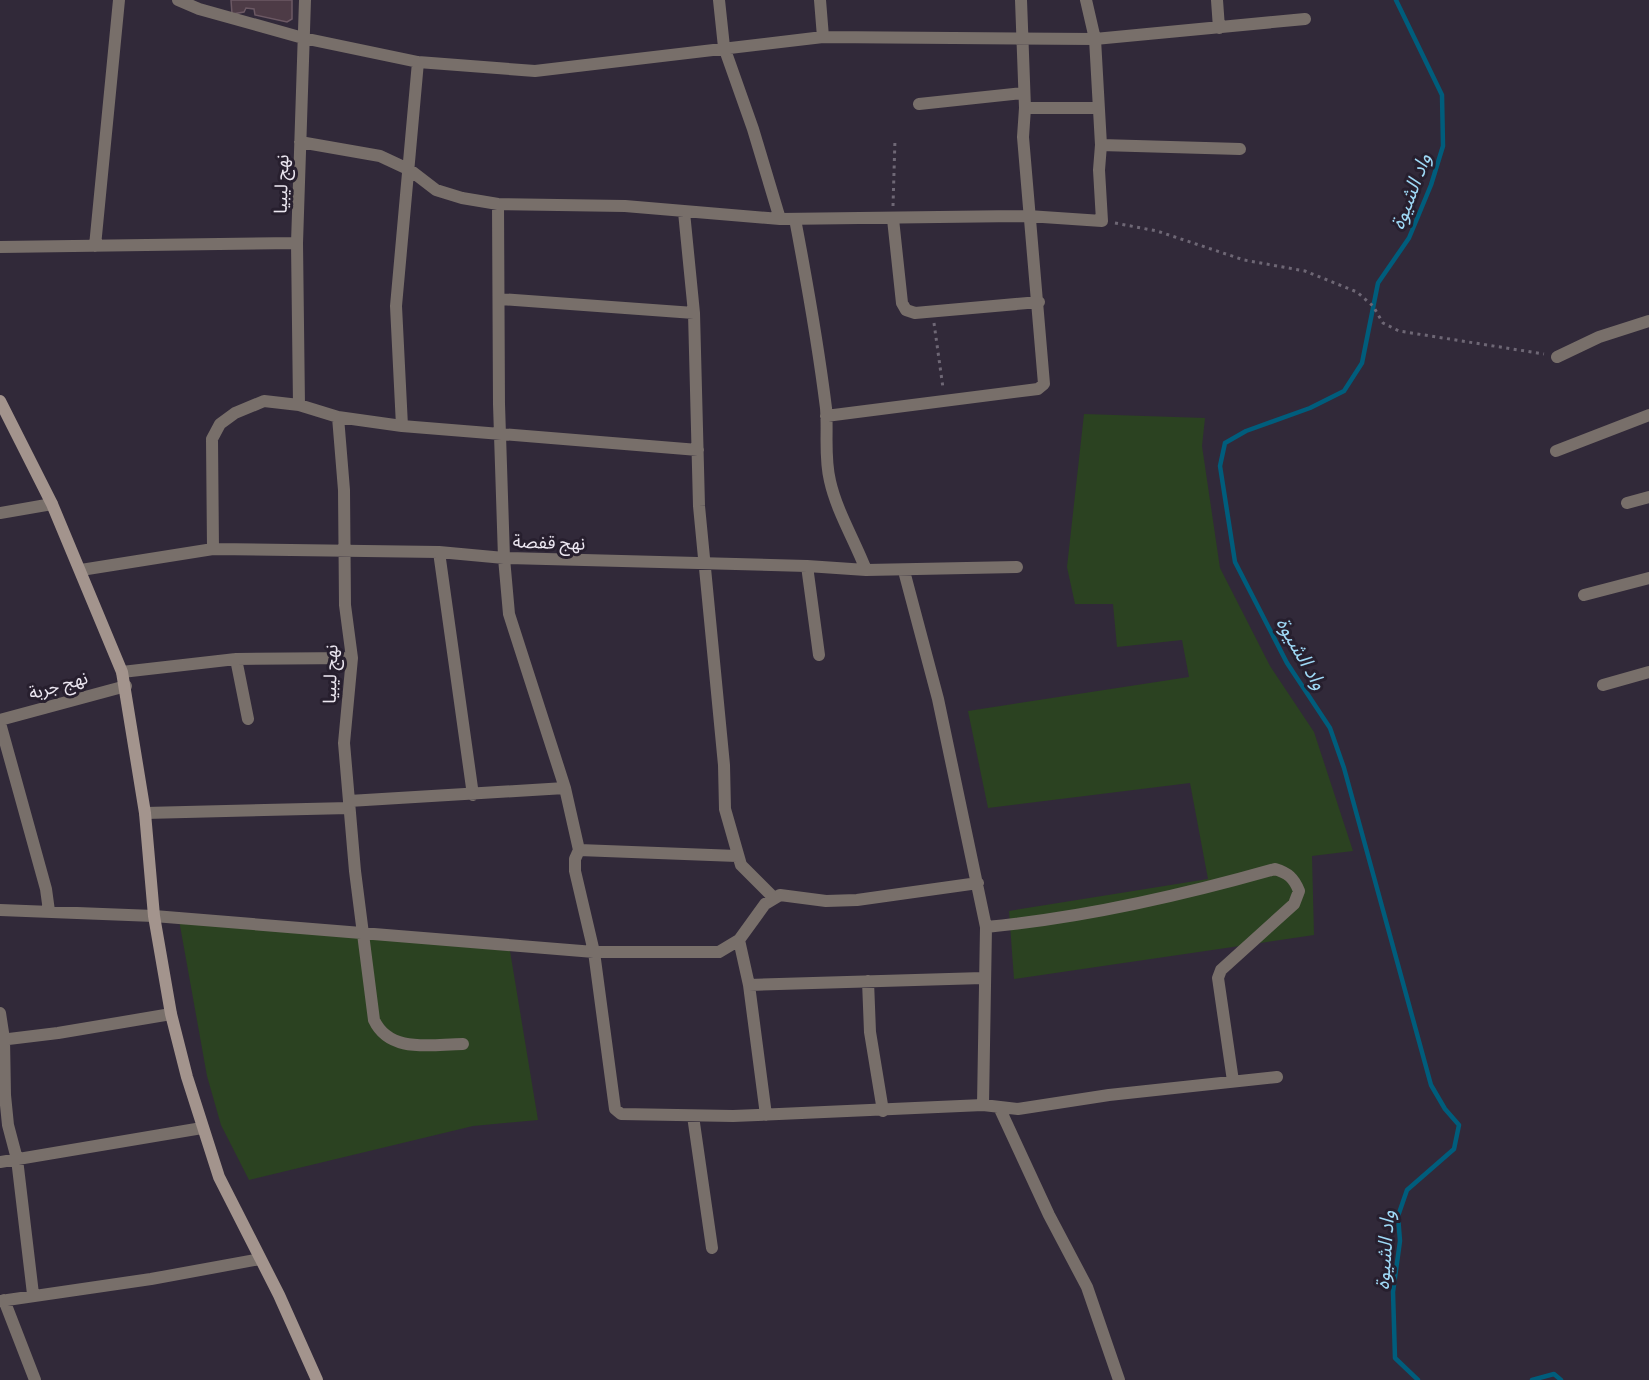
<svg xmlns="http://www.w3.org/2000/svg" width="1649" height="1380" font-family="'IBM Plex Serif','Noto Sans Arabic',serif">
<style>
.grass{fill:#2b4221}
.lines{fill:none;stroke-linecap:round;stroke-linejoin:round}
.stream{stroke:#005d7c;stroke-width:4.5}
.building{fill:#4d3b46;stroke:#6c5964;stroke-width:1.5}
.path{stroke:#6e6775;stroke-width:3;stroke-dasharray:3 4.5;stroke-linecap:butt}
.minor{stroke:#786f6a;stroke-width:12}
.secondary{stroke:#a3948d;stroke-width:12}
.labels{text-anchor:middle;dominant-baseline:central;stroke-width:6;stroke-linejoin:round;paint-order:stroke}
.street-label{font-size:18px;fill:#ece7f1;stroke:#271f2e}
.water-label{font-size:20px;font-style:italic;fill:#9fd9f6;stroke:#271f2e}
</style>
<rect width="100%" height="100%" fill="#312939"/>
<path class="grass" d="M1084,414l121,4 -3,28 18,122 50,98 44,66 39,119 -41,5 2,79 -300,44 -5,-68 199,-32 -18,-96 -202,25 -20,-97 221,-34 -7,-37 -65,7 -4,-43h-38l-8,-37z
M179,920l331,31 28,169 -65,6 -224,54 -28,-55 -14,-49z"/>
<g class="lines">
<path class="stream" d="M1396,0l46,95 1,51 -12,39 -22,53 -31,45 -16,80 -18,28 -34,17 -64,23 -21,12 -5,23 15,96 52,101 43,65 14,40 87,317 14,24 14,16 -5,24 -47,41 -9,26 2,25 -7,51 2,66 23,22
M1532,1380l22,-6 7,6"/>
</g>
<path class="building" d="M231,0h61v19l-5,3 -32,-7 -1,-6 -8,-1 -2,4 -12,2z"/>
<g class="lines">
<path class="path" d="M893,206l2,-67
M1115,223l42,8 87,29 61,11 52,21 16,14 10,17 16,8 145,23
M934,323l9,65"/>
<path class="minor" d="M178,0l21,9 104,29 115,24 117,9 288,-34 272,2 210,-20
M719,0l5,47 29,82 27,90
M820,0l3,37
M1086,0l9,39 6,106 139,4
M1217,0l2,28
M919,104l104,-11
M1025,108h72
M300,142l80,14 30,14 26,20 26,8 36,6 127,2 155,13 248,-3 74,5 -3,-51 2,-25
M498,204l1,200 5,154 5,56 56,174 14,62 -4,9v12l19,81 21,157 6,5 112,2 250,-11 35,4 91,-14 168,-18
M684,212l10,101 5,193 25,259 1,44 16,56 32,32
M795,219c12,63 23,125 31,189 2,25 -2,49 4,73 7,31 25,60 36,89
M893,219l9,84 4,7 9,3 124,-11
M95,246l24,-246
M0,247l297,-4
M500,299l194,14
M1557,357l42,-20 50,-16
M299,405l-2,-162 8,-243
M826,416l212,-27 6,-5 -21,-247 2,-29 -4,-108
M338,417l6,73 1,115 7,53 -8,85 11,128 19,149c16,34 57,24 89,24
M402,426l-6,-120 22,-244
M1556,451l93,-36
M1627,503l22,-6
M0,513l52,-9
M213,549l-1,-110 8,-15 15,-11 29,-12 35,4 39,12 64,9 296,24
M439,552l34,243
M807,566l12,89
M81,570l132,-21 226,3 65,6 303,8 59,4 151,-3
M904,571l34,128 48,228 -3,178
M1584,595l65,-17
M236,659l12,60
M122,672l114,-13 116,-1
M1603,685l46,-13
M0,720l126,-34
M0,723l46,166 3,22
M349,801l216,-13
M145,813l204,-5
M579,850l158,6
M0,910l154,6 440,36h125l20,-12 26,-36 15,-9 46,6 31,-1 121,-17
M986,927c98,-9 194,-31 289,-58 13,4 19,9 24,22l-5,13 -73,66 -3,8 15,103
M739,940l10,45 17,130
M868,981l2,51 13,79
M749,985l234,-7
M0,1013l4,26 1,56 3,30 9,34 16,135
M0,1040l58,-7 113,-19
M999,1107l50,108 38,72 32,93
M693,1116l19,132
M0,1162l202,-34
M4,1300l31,80
M0,1301l151,-22 109,-20"/>
<path class="secondary" d="M0,401l52,103 70,168 23,141 9,103 17,98 16,63 32,100 60,118 38,85"/>
</g>
<g class="labels">
<g class="street-label">
<text transform="translate(281 184) rotate(-88)">نهج ليبيا</text>
<text transform="translate(549 542) rotate(2)">نهج قفصة</text>
<text transform="translate(330 674) rotate(-88)">نهج ليبيا</text>
<text transform="translate(58 685) rotate(-16)">نهج جربة</text>
</g>
<g class="water-label">
<text transform="translate(1410 191) rotate(-69)">واد الشيوة</text>
<text transform="translate(1302 653) rotate(60)">واد الشيوة</text>
<text transform="translate(1384 1250) rotate(-86)">واد الشيوة</text>
</g>
</g>
</svg>
